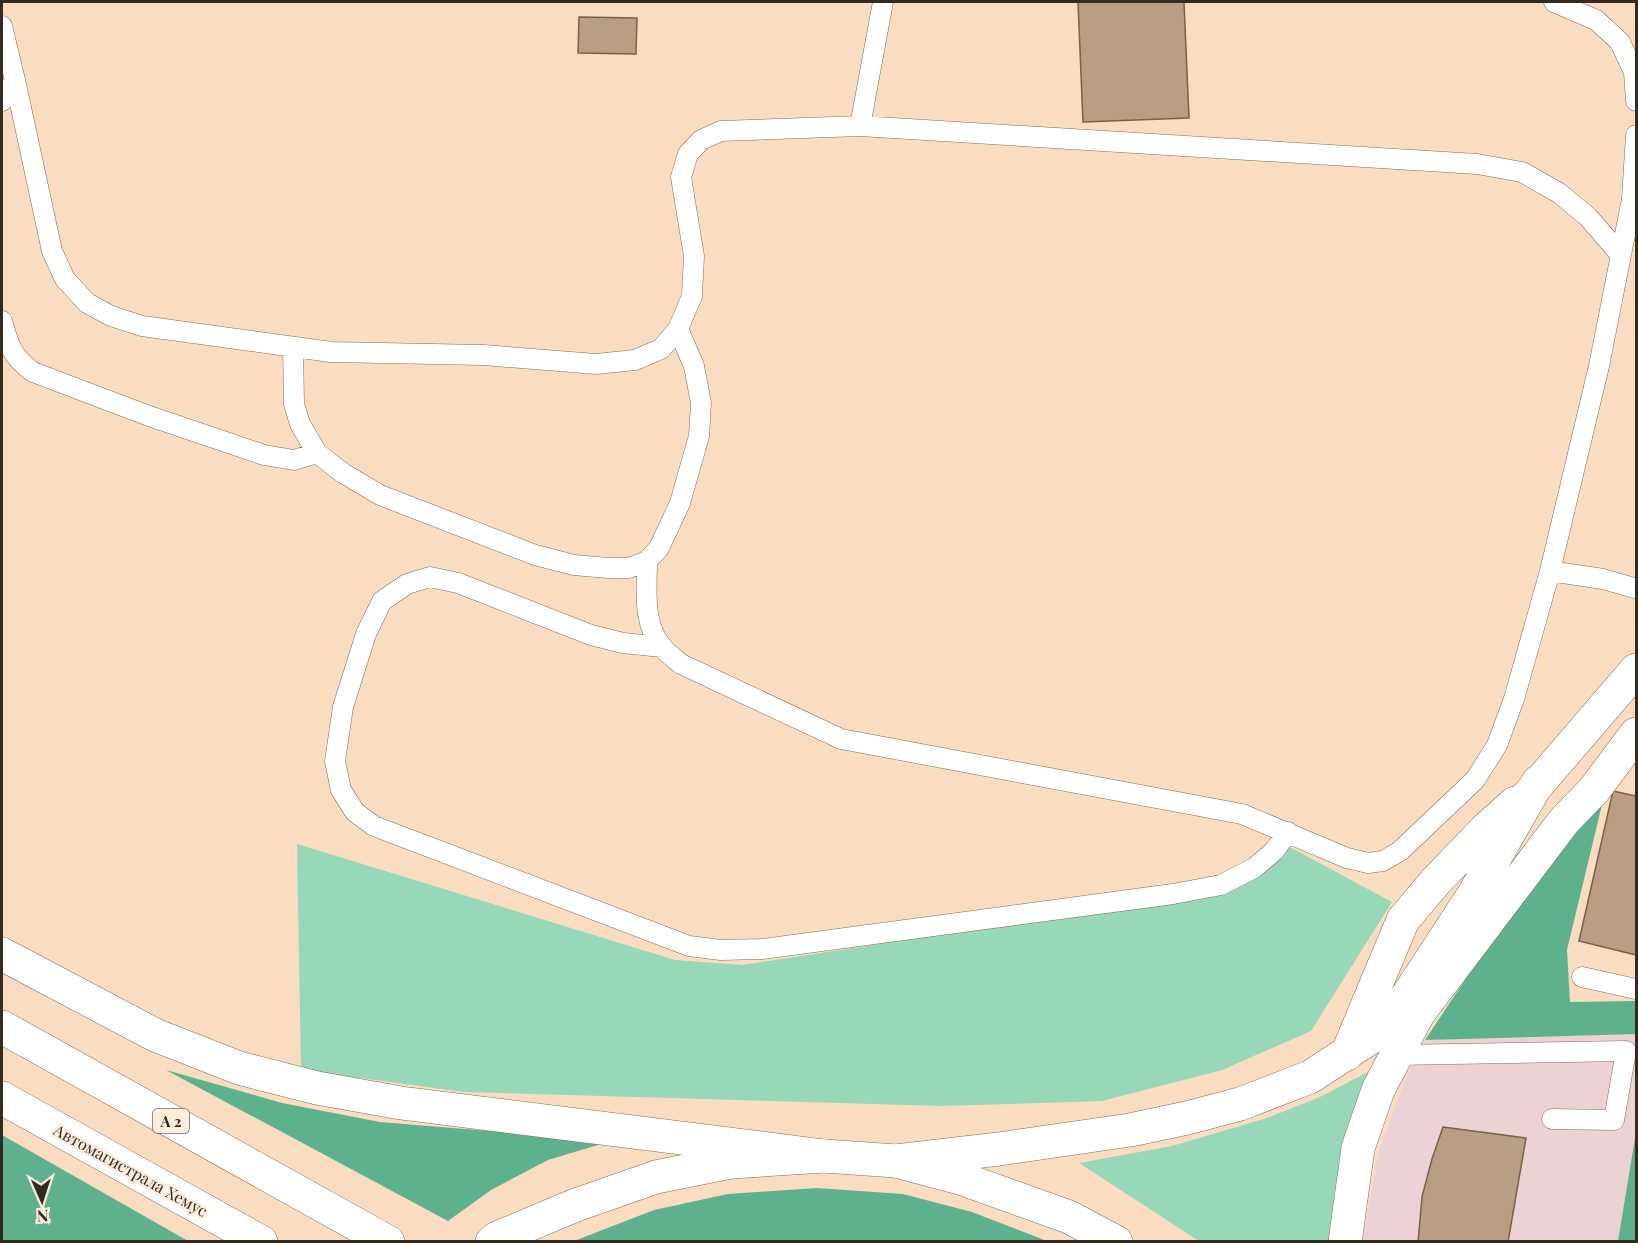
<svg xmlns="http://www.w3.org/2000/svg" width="1638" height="1243" font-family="'Playfair Display',serif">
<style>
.commercial{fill:#ecd1d5}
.green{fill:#96d8b8}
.forest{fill:#5db28d}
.building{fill:#ba9e84;stroke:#796047;stroke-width:1.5}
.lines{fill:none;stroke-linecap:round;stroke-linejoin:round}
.service-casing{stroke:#856b52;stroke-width:21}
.minor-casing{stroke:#856b52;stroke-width:34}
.secondary-casing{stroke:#856b52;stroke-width:34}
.motorway-casing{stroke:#856b52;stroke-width:34}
.service{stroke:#fff;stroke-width:20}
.minor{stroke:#fff;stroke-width:33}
.secondary{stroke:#fff;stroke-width:33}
.motorway{stroke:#fff;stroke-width:33}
.labels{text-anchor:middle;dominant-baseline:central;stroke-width:5;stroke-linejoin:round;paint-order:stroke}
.shield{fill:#feecdc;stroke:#716458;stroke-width:1.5}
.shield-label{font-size:15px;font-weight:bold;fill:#352a1f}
.street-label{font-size:16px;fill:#352a1f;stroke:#feecdc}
</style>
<rect width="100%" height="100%" fill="#faddc1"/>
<path class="commercial" d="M1636,1034v98l-18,109 -256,1 16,-88 28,-77 19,-37z"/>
<path class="green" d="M297,844l378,116 67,5 450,-69 92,-52 108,58 -81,129 -89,39 -120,31 -160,5 -478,-14 -163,-22z
M1370,1071c-26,52 -36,112 -40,170h-131l-120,-78 93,-17 95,-28 51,-20z"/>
<path class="forest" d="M1606,788l-39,162 3,52 66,-1v33l-211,6 42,-63z
M166,1070l116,33 98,19 231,19 -63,19 -57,30 -43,31z
M1636,1132v109h-18z
M2,1135l186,106h-186z
M817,1188l86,6 69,18 75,29h-473l80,-31 74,-16z"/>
<path class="building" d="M1078,2h106l5,116 -106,4z
M579,17l58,1 -1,36 -58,-1z
M1613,791l23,5v159l-57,-14z
M1443,1127l83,11 -18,104h-90l4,-45 10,-38z"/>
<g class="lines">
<g class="service-casing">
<path id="service" d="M1554,2l42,18 24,22 14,30 2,29
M2,26l13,54 37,171 13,28 22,24 24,13 31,10 189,26 152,3 113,9 39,-4 26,-11 17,-20 14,-33 2,-40 -13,-79 7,-23 13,-14 20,-9 139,-5 617,38 45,8 37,21 29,24 33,38
M2,101l13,-21
M860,126l23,-124
M2,321c7,24 9,35 31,51l116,44 115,39 30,5 23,-7
M293,347l1,57 6,20 17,29 26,20 37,22 155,60 39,10 34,3h21l18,-7 12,-13 21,-45 19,-67 2,-33 -7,-37 -16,-37
M647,561c0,28 -5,64 16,87 5,6 12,11 18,16l160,75 401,75 105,44 21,5 15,-2 17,-10 75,-71 22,-35 17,-46 36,-128 49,-205 33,-167 4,-64
M1550,571l53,8 31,9
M662,647l-39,-4 -32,-8 -133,-52 -28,-6 -23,7 -25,17 -16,33 -23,73 -8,54 6,29 14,22 19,14 315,120 32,4 41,-1 411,-55 48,-9 33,-17 20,-17 14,-19
M1582,977l54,12
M1395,1055l231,-4 -12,69 -62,-1"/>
</g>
<g class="minor-casing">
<path id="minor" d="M1526,798l110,-128
M1347,1054l56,-134 33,-39 50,-52 29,-26
M896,1161l103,-12 131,-19 57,-12 53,-14 70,-27 77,-50 87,-133 64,-112
M1345,1242l13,-94 20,-58 40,-76 146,-193 30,-31 42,-56"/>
</g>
<g class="secondary-casing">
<path id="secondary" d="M492,1242l5,-4 79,-33 80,-28 75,-15 93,-6 72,5 64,17 109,39 47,25"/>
</g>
<g class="motorway-casing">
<path id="motorway" d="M2,954l153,81 84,33 78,20 84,15 423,53
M2,1027l386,215
M2,1098l259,144"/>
</g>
<use href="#service" class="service"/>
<use href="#minor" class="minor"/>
<use href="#secondary" class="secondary"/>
<use href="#motorway" class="motorway"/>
</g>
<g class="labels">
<rect class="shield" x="153" y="1109" width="36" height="24" rx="4.5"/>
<g class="shield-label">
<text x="171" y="1121">A 2</text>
</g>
<g class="street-label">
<text transform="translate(131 1170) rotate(29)">Автомагистрала Хемус</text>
</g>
</g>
<rect width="1638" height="1243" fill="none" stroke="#352a1f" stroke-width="6"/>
<g transform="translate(42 1201) rotate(177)" stroke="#feecdc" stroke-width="4.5" paint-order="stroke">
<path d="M0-4.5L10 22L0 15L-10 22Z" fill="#352a1f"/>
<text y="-9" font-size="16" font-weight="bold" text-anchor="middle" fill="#352a1f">N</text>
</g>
</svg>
